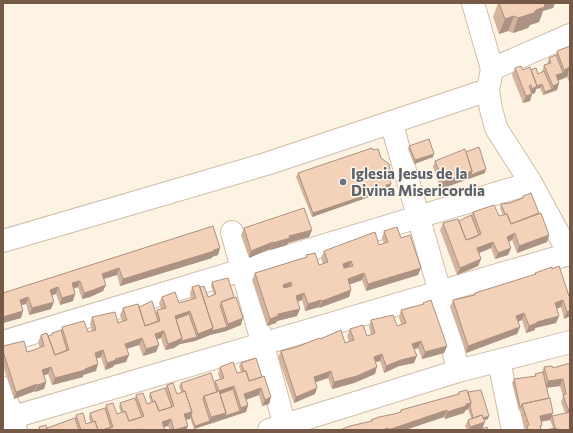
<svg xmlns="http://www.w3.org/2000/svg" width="573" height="433" font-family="Commissioner,sans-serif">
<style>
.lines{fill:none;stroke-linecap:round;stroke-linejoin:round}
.minor-casing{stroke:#d1bdab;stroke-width:24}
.minor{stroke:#fff;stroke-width:22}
.wall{fill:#d2b49f;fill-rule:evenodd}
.shaded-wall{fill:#ab9282}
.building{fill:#f4d1b9;stroke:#ab9282;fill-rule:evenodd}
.worship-dot{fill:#6b7280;stroke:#fff7ea;stroke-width:1.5}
.labels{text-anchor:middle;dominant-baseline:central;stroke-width:3;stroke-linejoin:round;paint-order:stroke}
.worship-label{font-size:15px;font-weight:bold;fill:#5b616d;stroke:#fff7ea;text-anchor:start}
</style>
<rect width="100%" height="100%" fill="#fdf3e3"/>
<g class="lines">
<g class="minor-casing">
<path id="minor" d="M473,3l19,66
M570,35l-78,34 -4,21 3,19 5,19 35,55 39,72
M391,122l49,170 18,79
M232,232l54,198
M3,241l263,-77 222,-74
M3,342l528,-159
M499,361l14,69
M3,388l13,42
M3,420l566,-166
M269,430l189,-59 112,-29"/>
</g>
<use href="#minor" class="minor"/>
</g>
<path class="wall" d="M498,3h57l-2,5 -10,3 -4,11 -9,3 -2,3 -15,5 -5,-2 -9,3 -6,-17z
M570,46v38l-3,-7 -9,4 1,2 -2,7 -14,5 -3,-7 -4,1 -1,4 -3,1 -2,7 -7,2 -11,-28 3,-7 23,6 4,-2 2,-7 3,-1 2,-6 6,-2 2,-5z
M409,146l24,11 -19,7 -6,-15z
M373,150l15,25 3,9 -1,3 -3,1 -1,3 -74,26 -16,-40 2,-4z
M466,152l19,21 -44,16 -8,-22 2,-6z
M523,196l16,17 10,22 -2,7 -30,11 -5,-13 -4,2 3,6 -3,7 -13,4 -4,-11 -12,5 2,6 -3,7 -21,9 -17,-45 3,-7 16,-2 12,-6 2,-3 26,4 4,-1 -3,-7 1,-4 9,-1 12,-5z
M213,226l5,29 -6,2v1l-92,28 -3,-11 -4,1 -9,3 -1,12 -13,6 -8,2 -4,-12 -4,2 1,5 -2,7 -13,4 -4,-11 -4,1 -1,14 -22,6 -3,-11 -4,1 -1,13 -18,5v-30z
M244,228l68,2 -3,7 -21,6 -1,2 -17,5v-1l-21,9 -8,-23z
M384,231l17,7 17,37 -52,16 -4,-11 -8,3 -4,1 1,6 -2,7 -30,11v-1l-14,4 -3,-11 -4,2 -1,14 -20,5 -1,2 -9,3 -15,-46 3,-7 51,-16v-2l13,10 4,-1 -2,-6 3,-7 55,-6 5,-1 -2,-6z
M552,269l18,30v17l-6,3 -3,-12 -4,2 2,7 -3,7 -21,5v2l-9,3 -4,-13 -4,2 2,5 -3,7 -51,19 -16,-46 3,-7 21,-5 1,-2 59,-18 1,-2z
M212,282l29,43 -15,6 -16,4 -15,6 -15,3 -6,4 -9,2 -4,-12 -4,1 -1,13 -13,4 -4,-11 -12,4 -1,13 -12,3 -1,2 -8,3 -4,-13 -5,2v12l-13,4v2l-31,8 -4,-11 -4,1 2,7 -2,7 -9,3v-1l-21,8 -11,-33v-20l24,6 13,-4 -2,-6 3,-7 7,1 4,-1v-2l9,-3 1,-3 26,5 4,-1 -2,-7 2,-7 26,6 4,-2 -2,-6 3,-7 16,-1 17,6 1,-3 4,-1 -2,-6 3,-6 17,6 12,-4 -1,-5 2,-7h8l8,10 6,-2 -3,-9z
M423,303l24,43 -3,7 -22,6 -4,-11 -4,1v14l-15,3 -15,7 -4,-12 -4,1 -1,12 -21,9 -22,6 -4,-11 -13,4v12l-21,9 -16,-46 3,-6 16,-4 23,-8 25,4 4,-2 -2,-5 3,-7 17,7 4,-2 -2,-7 2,-7 26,6 4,-2 -2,-7 2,-7 21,-5z
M241,363l21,14 9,20 -2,7 -7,2 -3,-11 -13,5 2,5 -2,7 -52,17 -4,-11 -4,2 2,6 -2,4h-16l-2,-4 -4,1 1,3h-127l1,-3 8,1 28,-10 1,-3 10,9 4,-2 -1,-5 1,-4 15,-5 1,-3 11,9 4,-2 -2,-5 1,-4 15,-5 1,-3 11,9 4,-2 -2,-5 1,-4 15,-5 2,-3 10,9 4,-2 -2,-6 2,-3 33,1 1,-3 5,-2 -2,-5 2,-7 17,6 4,-1 -2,-6z
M570,363v67l-17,-2 -3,-8 -9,2 1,3 -1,3v2h-16l-5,-20 -1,1 -7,-28 2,-4 21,-3v-2l7,-2 2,-5 9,1zM560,386l3,10 -2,6 4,11 -13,3 -5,-29z
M459,392h9l20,27 -4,1 -1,8 5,2h-21l-2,-4 3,-6 3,-2 -3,-9 -3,2 -1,2 -19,6 -1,-2 -39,13h-65l31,-8v-2l23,-6 6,-2 1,-2 57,-16z"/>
<path class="shaded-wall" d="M540,3h15l-2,5 -10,3 -4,11 -9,3 -2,3 -15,5 5,-15z
M514,16l-6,15 -9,3 6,-15z
M570,67l-3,10 -13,5 2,-7 7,-2 1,-3z
M559,83l-2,7 -14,5 2,-3 7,-3 1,-3z
M542,84l-2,4 -4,1 -1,4 -3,1 -2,7 -7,2 3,-7 4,-1 2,-6z
M434,154l-1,3 -19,7 1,-4z
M486,169l-1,4 -44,16 2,-7 29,-11z
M391,184l-1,3 -3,1 -1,3 -74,26 1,-4z
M312,230l-3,7 -21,6 -1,2 -17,5 3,-7 16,-7z
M515,233l-3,7 -8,4 3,-7z
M549,235l-2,7 -30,11 2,-7z
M273,242l-3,7 -21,9 2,-7z
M493,242l-2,6 -17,7 3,-7z
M220,248l-2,7 -6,2v1l-92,28 3,-7z
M511,248l-3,7 -13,4 3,-6z
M481,259l-3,7 -21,9 3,-7z
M351,261l-2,7 -9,3 3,-7z
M119,268l-2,7 -17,5 2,-6z
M421,268l-3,7 -52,16 2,-7z
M364,273l-2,7 -17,6 3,-7z
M80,281l-2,6 -9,3 3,-7z
M291,282l-2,6 -9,3 3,-6z
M106,285l-3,6 -13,6 -8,2 2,-6z
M58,287l-2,7 -9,3 3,-7z
M351,290l-2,7 -30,11 3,-7z
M304,293l-2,7 -9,3 3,-7z
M75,294l-2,7 -13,4 2,-7z
M28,297l-2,7 -9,2 3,-6z
M321,300l-2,7 -14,4 3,-7z
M563,300l-2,7 -9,3 3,-7z
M54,302l-3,7 -22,6 3,-7z
M300,309l-3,7 -20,5 -1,2 -9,3 3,-7 8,-5z
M23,311l-2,7 -18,5v-6z
M190,311l-2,7 -13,4v-6z
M570,311v5l-6,3 3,-7z
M524,313l-2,7 -9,3 3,-7z
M559,316l-3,7 -21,5v2l-9,3 3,-7 8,-4z
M243,318l-2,7 -15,6 -16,4 -15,6 -15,3 -6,4 -9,2 3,-6 14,-6 15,-1 1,-3 15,-6 14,-1 1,-3z
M520,327l-3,7 -51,19 2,-7z
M164,331l-3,7 -8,3 2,-7z
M142,338l-3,7 -17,5 3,-6z
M421,341l-3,7 -8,2 2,-6z
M159,345l-3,7 -13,4 3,-7z
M447,346l-3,7 -22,6 3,-7z
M103,350l-2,7 -9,3 3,-7z
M382,354l-2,7 -9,2 3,-6z
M129,355l-3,7 -12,3 -1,2 -8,3 2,-7 8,-4z
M417,356l-3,7 -15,3 -15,7 2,-7 15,-6z
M98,364l-2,7 -13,4v2l-31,8 3,-7z
M51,367l-3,7 -8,3 2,-7z
M377,367l-2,7 -21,9 -22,6 2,-7z
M331,371l-3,7 -17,6 3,-7z
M563,379l-3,7 -15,2 3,-7z
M46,382l-2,7 -9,3 3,-7z
M37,384l-2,7 -21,8 2,-7z
M234,386l-3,7 -13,1 1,-3z
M261,388l-2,7 -17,6 2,-7z
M317,388l-2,6 -21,9 2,-6z
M271,397l-2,7 -7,2 3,-6z
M471,403l-3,6 -3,2 -1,2 -19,6 2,-7z
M248,405l-2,7 -52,17 1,-3 15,-5 1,-4 15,-4 14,-2 1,-3z
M568,409h2v6l-4,1z
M447,410l-3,7 -39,13h-17z
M192,412l-2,7 -9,2 3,-7z
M553,413l-3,7 -12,2 2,-6z
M489,416l-1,3 -15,5 1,-4z
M171,419l-3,7 -8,2 2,-6z
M485,422l-3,7 -3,1h-10l1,-3z
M188,426l-2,4h-12z"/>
<path class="building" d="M499,3h19l1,1 5,-1h20l1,4 -9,3 -2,3 -16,5 -4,-2 -9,3z
M570,46v21l-6,3 -7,-19z
M556,55l7,18 -7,2 3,8 -6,3 -9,-21 7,-2 -2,-5z
M521,66l2,4 7,-3 7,19 -5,3 -1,-4 -2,1 3,8 -6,2 -11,-28z
M536,68l2,6 6,-3 8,18 -7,3 -3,-8 -5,2 -6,-16z
M429,139l5,15 -19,6 -6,-14z
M479,147l7,22 -15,6 1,-4 -6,-19z
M372,148l1,2 5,-1 3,9 8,6 1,6 -2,4 3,10 -5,1 1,3 -74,25 -15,-40z
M465,149l7,22 -29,11 -8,-21z
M531,193l8,20 -28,11 -4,-10h-2l-4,-10 9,-1 13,-5v-2z
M494,205l5,11 8,-2 4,10 30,-11 8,22 -30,11 -4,-13 -8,4 4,11 -13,5 -5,-11 -16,6 4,11 -21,9 -17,-45 15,-4 8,21 7,-2 8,-4 -8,-22z
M304,208l8,22 -23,6 1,2 -17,5v-1l-22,9 -7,-23z
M471,215l8,20 -13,5 -7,-19z
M213,226l7,22 -6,2v1l-91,28 -4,-11 -3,1 -14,5 4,11 -13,5 -9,3 -4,-12 -8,2 3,11 -13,4 -4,-11 -8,3 4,12 -22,6 -4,-11 -8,3 3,11 -20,6v-24z
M397,227l4,11 9,-3 11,33 -53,16 -4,-11 -16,6 3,11 -29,11 -1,-1 -13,4 -4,-11 -8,3 4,13 -22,5v2l-8,3 -15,-46 52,-16 -1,-2 9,-2 4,12 9,-3 -4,-11 51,-19 4,13 9,-3 -4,-11zM351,261l2,5 -9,2 -1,-4zM291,282l1,4 -8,2 -1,-3z
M559,266l11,33v12l-3,1 -4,-12 -8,3 4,13 -22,6v1l-8,3 -5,-13 -5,2 -3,1 4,11 -52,19 -15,-46 22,-5v-2l61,-19 -1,-1 17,-6v2z
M228,278l6,19 -13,5 1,3h-2l7,22 -16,4 2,-3 -13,-41 4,-1 4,11 8,-3 -4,-12z
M199,285l14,43 -15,6 -8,-23 -15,5 7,22 -6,3 -8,3 -4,-13 -9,3 4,11 -13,4 -4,-11 -17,6 4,11 -14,4 1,1 -9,3 -4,-13 -8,3 3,11 -13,5v1l-30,8 -4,-11 -9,3 4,12 -8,3 -1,-1 -21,8 -13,-41v-5l21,-5 3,11 4,-1 13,-5 -3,-11 6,-2 8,22 14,-5 -7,-23 22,-6 4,11 3,-1 5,-1 -4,-13 23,-5 3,11 9,-3 -4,-12 15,-4 7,22 15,-5 -3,-11 9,-2 -4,-11 13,-5 4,11 14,-4 3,-1 -4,-11z
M236,297l7,21 -15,6 -7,-22z
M431,300l16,46 -22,6 -4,-11 -9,3 5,12 -16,4 -15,6 -4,-12 -8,3 3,10 -20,9 -23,6 -3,-11 -14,5 -3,1 3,11 -21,9 -15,-46 16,-4 22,-9 1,1 21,-9 4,13 9,-3 -4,-11 13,-4 4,11 8,-3 -4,-13 22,-5 4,11 9,-3 -5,-13 23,-6 -1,-1z
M152,301l6,20 -13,5 -6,-19z
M189,314l8,23 -16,4 1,-3 -6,-19z
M61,330l6,20 -12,5 -7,-19 5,-2 -1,-1z
M256,358l6,19 -13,4 -3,-10h-2l-3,-8z
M233,362l4,11 9,-2 3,10 15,-5 7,21 -6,3 -4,-12 -17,6 4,11 -7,3 -7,-22 -15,5 -4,-10 9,-3 -4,-11z
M570,363v46h-2l-5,-14 3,-1 -3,-15 -15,2 -4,-14 8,-1 1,2z
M543,372l6,26 -27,6 -1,3h-1l-6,-28 22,-3 -1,-2z
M211,373l6,19 -13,4 -1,3 7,22 -15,5 -4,-11 1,-3 -7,-21h-2l-2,-8z
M173,383l4,11 8,-3 7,21 -8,2 4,12 -14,4 -3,-11 -9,3 3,8h-24l-1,-1 -3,1h-34l10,-3 -7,-22 7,-2 4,11 8,-3 4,10 15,-5 -8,-21 7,-2 4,11 8,-3 4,10 15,-5 -7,-21z
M165,388l7,19 -13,4 -4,-10 -2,1 -3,-9z
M233,389l7,22 -15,5 1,-3 -6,-19z
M467,390l4,13 -5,1v2l-19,6v-2l-59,20v-2l-5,2h-43l10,-4 22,-5 -1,-1 8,-3 15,-3 7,-2v-2l58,-16v-2z
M481,390l8,26 -6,2 -1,-3 -9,3 -3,-12 1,-3 -3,-11z
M219,391l7,22 -15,4 -7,-21z
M135,398l7,19 -13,4 -4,-10 -2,1 -3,-9z
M550,398l3,15 -13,3 2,9 -2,1 1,4h-13l-1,-4 2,-1 -7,-21z
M105,408l6,19 -8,3h-5l-3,-9 -2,1 -3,-9z
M570,412v18h-13l-1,-2h-1l-3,-12z
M83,413l3,11 9,-3 3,9h-17l-5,-15z
M482,415l3,7 -15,5 -2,-7z
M75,418l4,12h-32v-2z
M46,425l1,5h-7l-1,-3z
M487,427l1,3h-10z
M556,428l1,2h-12z"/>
<circle class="worship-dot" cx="343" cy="182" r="4"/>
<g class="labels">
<g class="worship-label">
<text x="351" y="173">Iglesia Jesus de la<tspan x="351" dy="17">Divina Misericordia</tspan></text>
</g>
</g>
<rect width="573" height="433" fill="none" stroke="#775947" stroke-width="8"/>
</svg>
